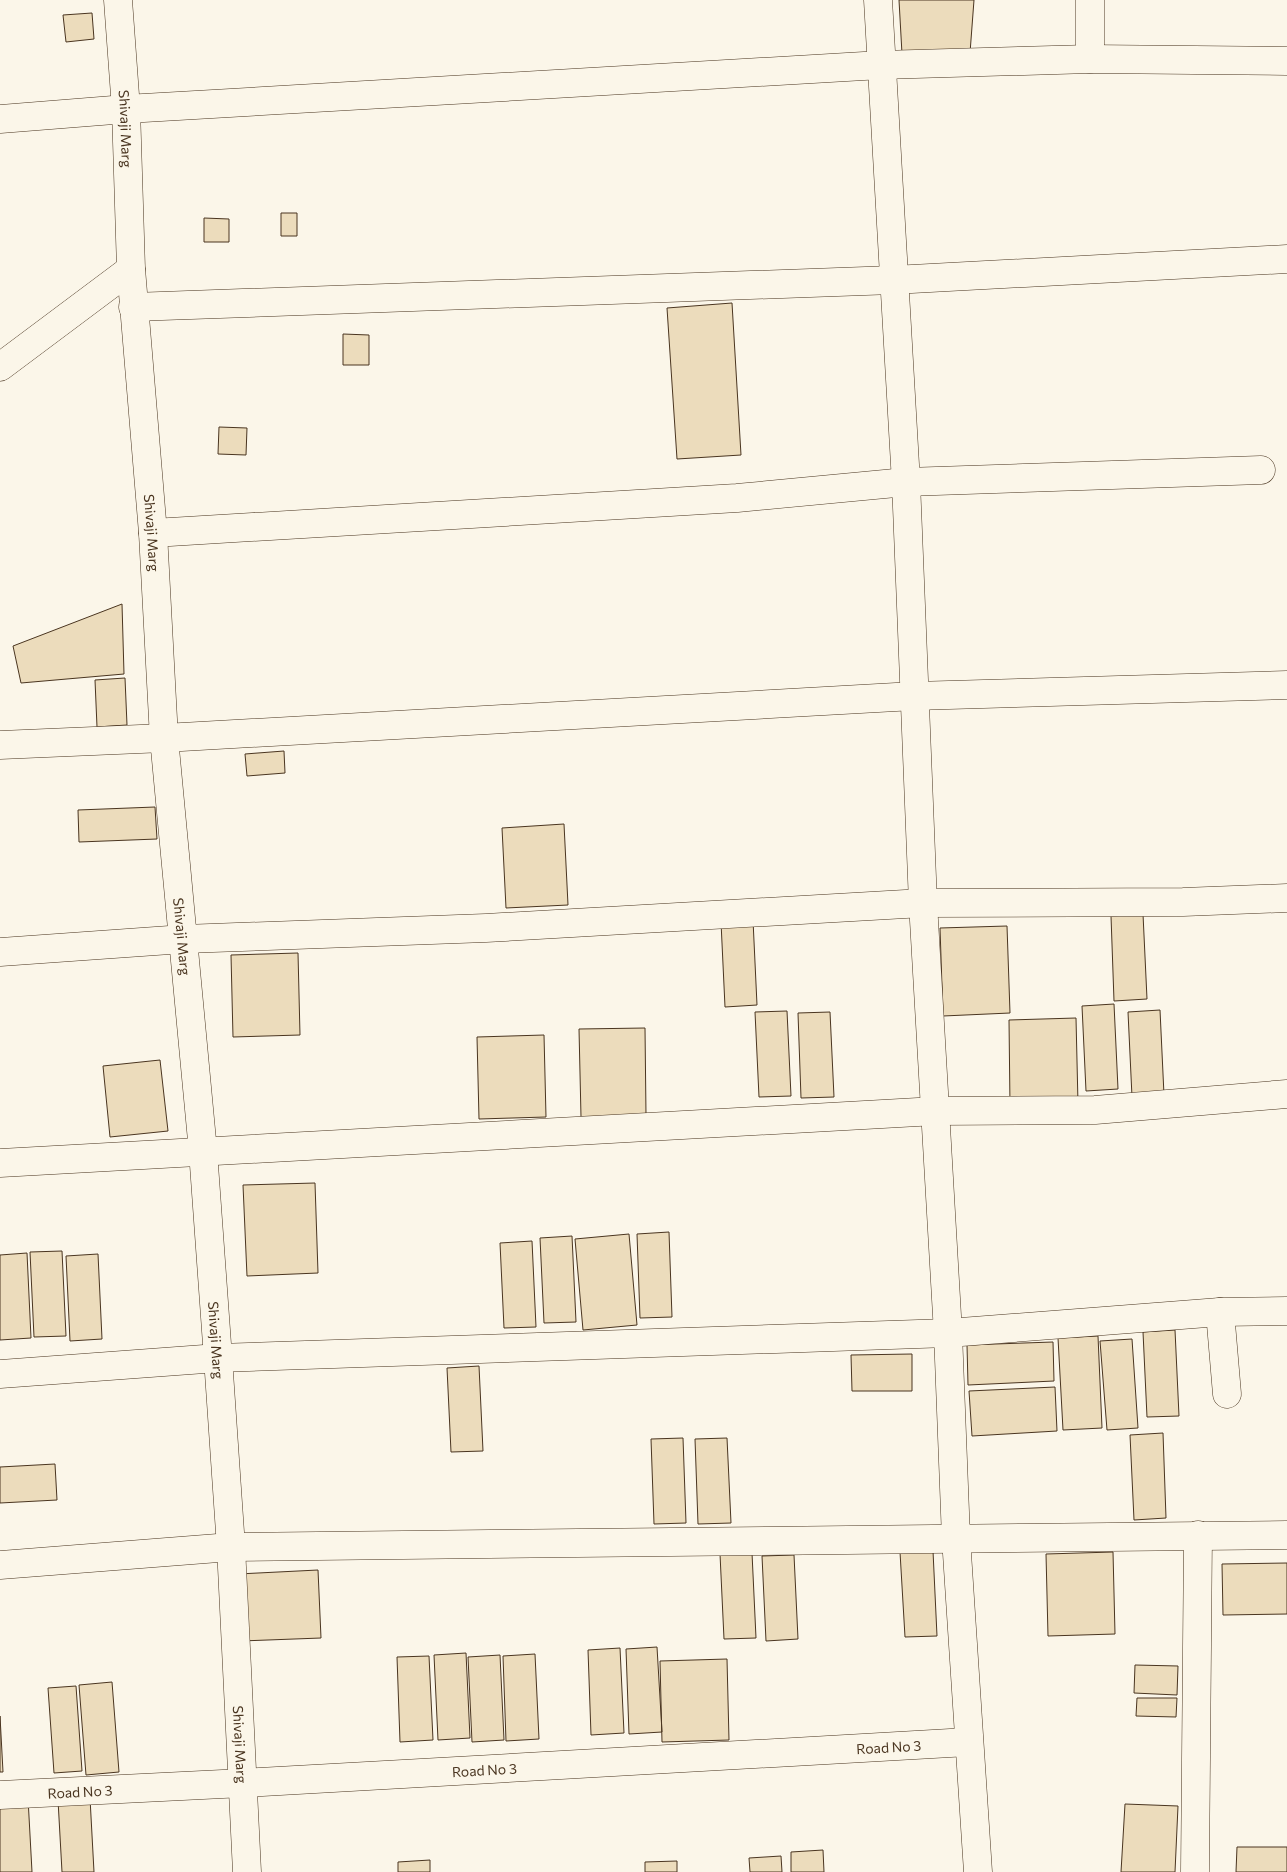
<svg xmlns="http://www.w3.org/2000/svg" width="1287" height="1872" font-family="Commissioner,sans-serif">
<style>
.building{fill:#ecdcbc;stroke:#4a3520}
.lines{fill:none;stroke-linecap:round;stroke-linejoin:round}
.street-casing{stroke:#4a3520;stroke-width:29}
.secondary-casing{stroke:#4a3520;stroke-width:29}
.street{stroke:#fbf6e9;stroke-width:28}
.secondary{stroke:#fbf6e9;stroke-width:28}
.labels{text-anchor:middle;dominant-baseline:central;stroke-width:4;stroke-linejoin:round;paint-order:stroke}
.street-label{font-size:14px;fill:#4a3520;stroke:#fbf6e9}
</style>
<rect width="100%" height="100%" fill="#fbf6e9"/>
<path class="building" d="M899,0h75l-4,53 -68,1z
M92,13l2,26 -28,3 -3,-27z
M281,213h16v23h-16z
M204,218l25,1v23h-25z
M732,303l9,152 -64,4 -10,-151z
M343,334l26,1v30h-26z
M219,427l28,1 -1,27 -28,-1z
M122,604l2,70 -103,9 -8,-37z
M125,678l2,47 -30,2 -2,-47z
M284,751l1,22 -38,3 -2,-22z
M155,807l2,32 -78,3 -1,-32z
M564,824l4,81 -62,3 -4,-80z
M1143,914l4,85 -33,2 -3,-85z
M753,920l4,85 -32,2 -4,-85z
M1007,926l3,87 -67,3 -3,-88z
M298,953l2,82 -67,2 -2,-82z
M1114,1004l4,85 -32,2 -4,-85z
M1160,1010l4,85 -32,2 -4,-85z
M787,1011l4,85 -32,1 -4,-85z
M830,1012l4,85 -33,1 -3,-85z
M1076,1018l2,86 -68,2 -1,-86z
M645,1028l1,87 -65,2 -2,-88z
M544,1035l2,82 -67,2 -2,-82z
M160,1060l8,71 -58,6 -7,-71z
M315,1183l3,90 -71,3 -4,-91z
M669,1232l3,85 -32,1 -3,-84z
M629,1234l8,91 -54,5 -8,-91z
M572,1236l4,86 -32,1 -4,-85z
M532,1241l4,86 -32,1 -4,-85z
M62,1251l4,85 -32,1 -4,-85z
M27,1253l4,85 -31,2v-85z
M98,1254l4,85 -32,2 -4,-85z
M1175,1330l4,86 -32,1 -4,-85z
M1098,1336l4,92 -39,2 -5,-92z
M1132,1339l6,89 -31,2 -7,-89z
M1053,1342l1,39 -86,4 -1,-40z
M912,1354v37h-60l-1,-36z
M479,1366l4,85 -32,1 -4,-84z
M1055,1387l2,44 -85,5 -3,-45z
M1163,1433l3,85 -32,2 -4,-85z
M683,1438l3,85 -32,1 -3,-85z
M727,1438l4,85 -33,1 -3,-85z
M55,1464l2,36 -57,3v-36z
M933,1551l4,85 -32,1 -5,-85z
M1113,1552l2,82 -67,2 -2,-82z
M752,1553l4,85 -32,1 -4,-85z
M794,1555l4,84 -32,2 -4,-85z
M1287,1563v51l-64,1 -1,-51z
M318,1570l3,68 -80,3 -3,-67z
M657,1647l5,85 -33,2 -3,-85z
M620,1648l4,85 -33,2 -3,-85z
M466,1653l4,85 -32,2 -4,-85z
M535,1654l4,85 -33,2 -3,-85z
M500,1655l4,85 -32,2 -4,-85z
M429,1656l4,84 -33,2 -3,-85z
M727,1659l2,81 -67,2 -2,-81z
M1135,1665l43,1 -1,29 -43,-2z
M112,1682l7,90 -33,3 -7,-90z
M76,1686l6,85 -28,2 -6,-85z
M1137,1698h40l-1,19 -40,-1z
M0,1716l3,56h-3z
M28,1798l4,74h-32v-73z
M90,1798l4,74h-32l-4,-72z
M1125,1804l53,2 -3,66h-54z
M1237,1847h50v25h-51z
M823,1850l1,22h-33v-20z
M781,1856l1,16h-32l-1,-14z
M430,1860v12h-32v-10z
M677,1861v11h-32v-10z"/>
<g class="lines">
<g class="street-casing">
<g id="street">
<path d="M878,0l28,482 17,421 25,430 8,205 22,334"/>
<path d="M1090,59v-59"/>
<path d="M0,119l126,-10 755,-44 209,-6 197,2"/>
<path d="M133,307l760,-27 394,-21"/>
<path d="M0,367l131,-98"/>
<path d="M153,533l584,-35 169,-16 355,-12"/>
<path d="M0,745l164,-7 750,-42 373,-11"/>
<path d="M0,952l184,-13 302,-11 437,-25 260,-1 104,-4"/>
<path d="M0,1163l936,-52 159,-1 192,-16"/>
<path d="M1220,1312l7,82"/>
<path d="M0,1374l218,-16 730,-25 272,-21 67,-1"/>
<path d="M0,1565l231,-18 1056,-12"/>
<path id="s1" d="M0,1795l243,-12 725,-41"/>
<path d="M1195,1872l3,-337"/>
</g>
</g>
<g class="secondary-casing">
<g id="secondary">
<path id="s2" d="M118,0l8,109 5,160 22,264 11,205 39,413 15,207 13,189 16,325"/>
</g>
</g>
<use href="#street" class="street"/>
<use href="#secondary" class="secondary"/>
</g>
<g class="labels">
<g class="street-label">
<text stroke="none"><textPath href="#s2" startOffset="129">Shivaji Marg</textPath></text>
<text stroke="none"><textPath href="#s2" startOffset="534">Shivaji Marg</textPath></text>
<text stroke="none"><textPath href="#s2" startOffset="939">Shivaji Marg</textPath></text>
<text stroke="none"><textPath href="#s2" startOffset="1344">Shivaji Marg</textPath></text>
<text stroke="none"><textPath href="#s2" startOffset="1749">Shivaji Marg</textPath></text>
<text stroke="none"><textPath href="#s1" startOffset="890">Road No 3</textPath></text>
<text stroke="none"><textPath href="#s1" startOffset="485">Road No 3</textPath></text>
<text stroke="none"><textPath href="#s1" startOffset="80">Road No 3</textPath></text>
</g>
</g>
</svg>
